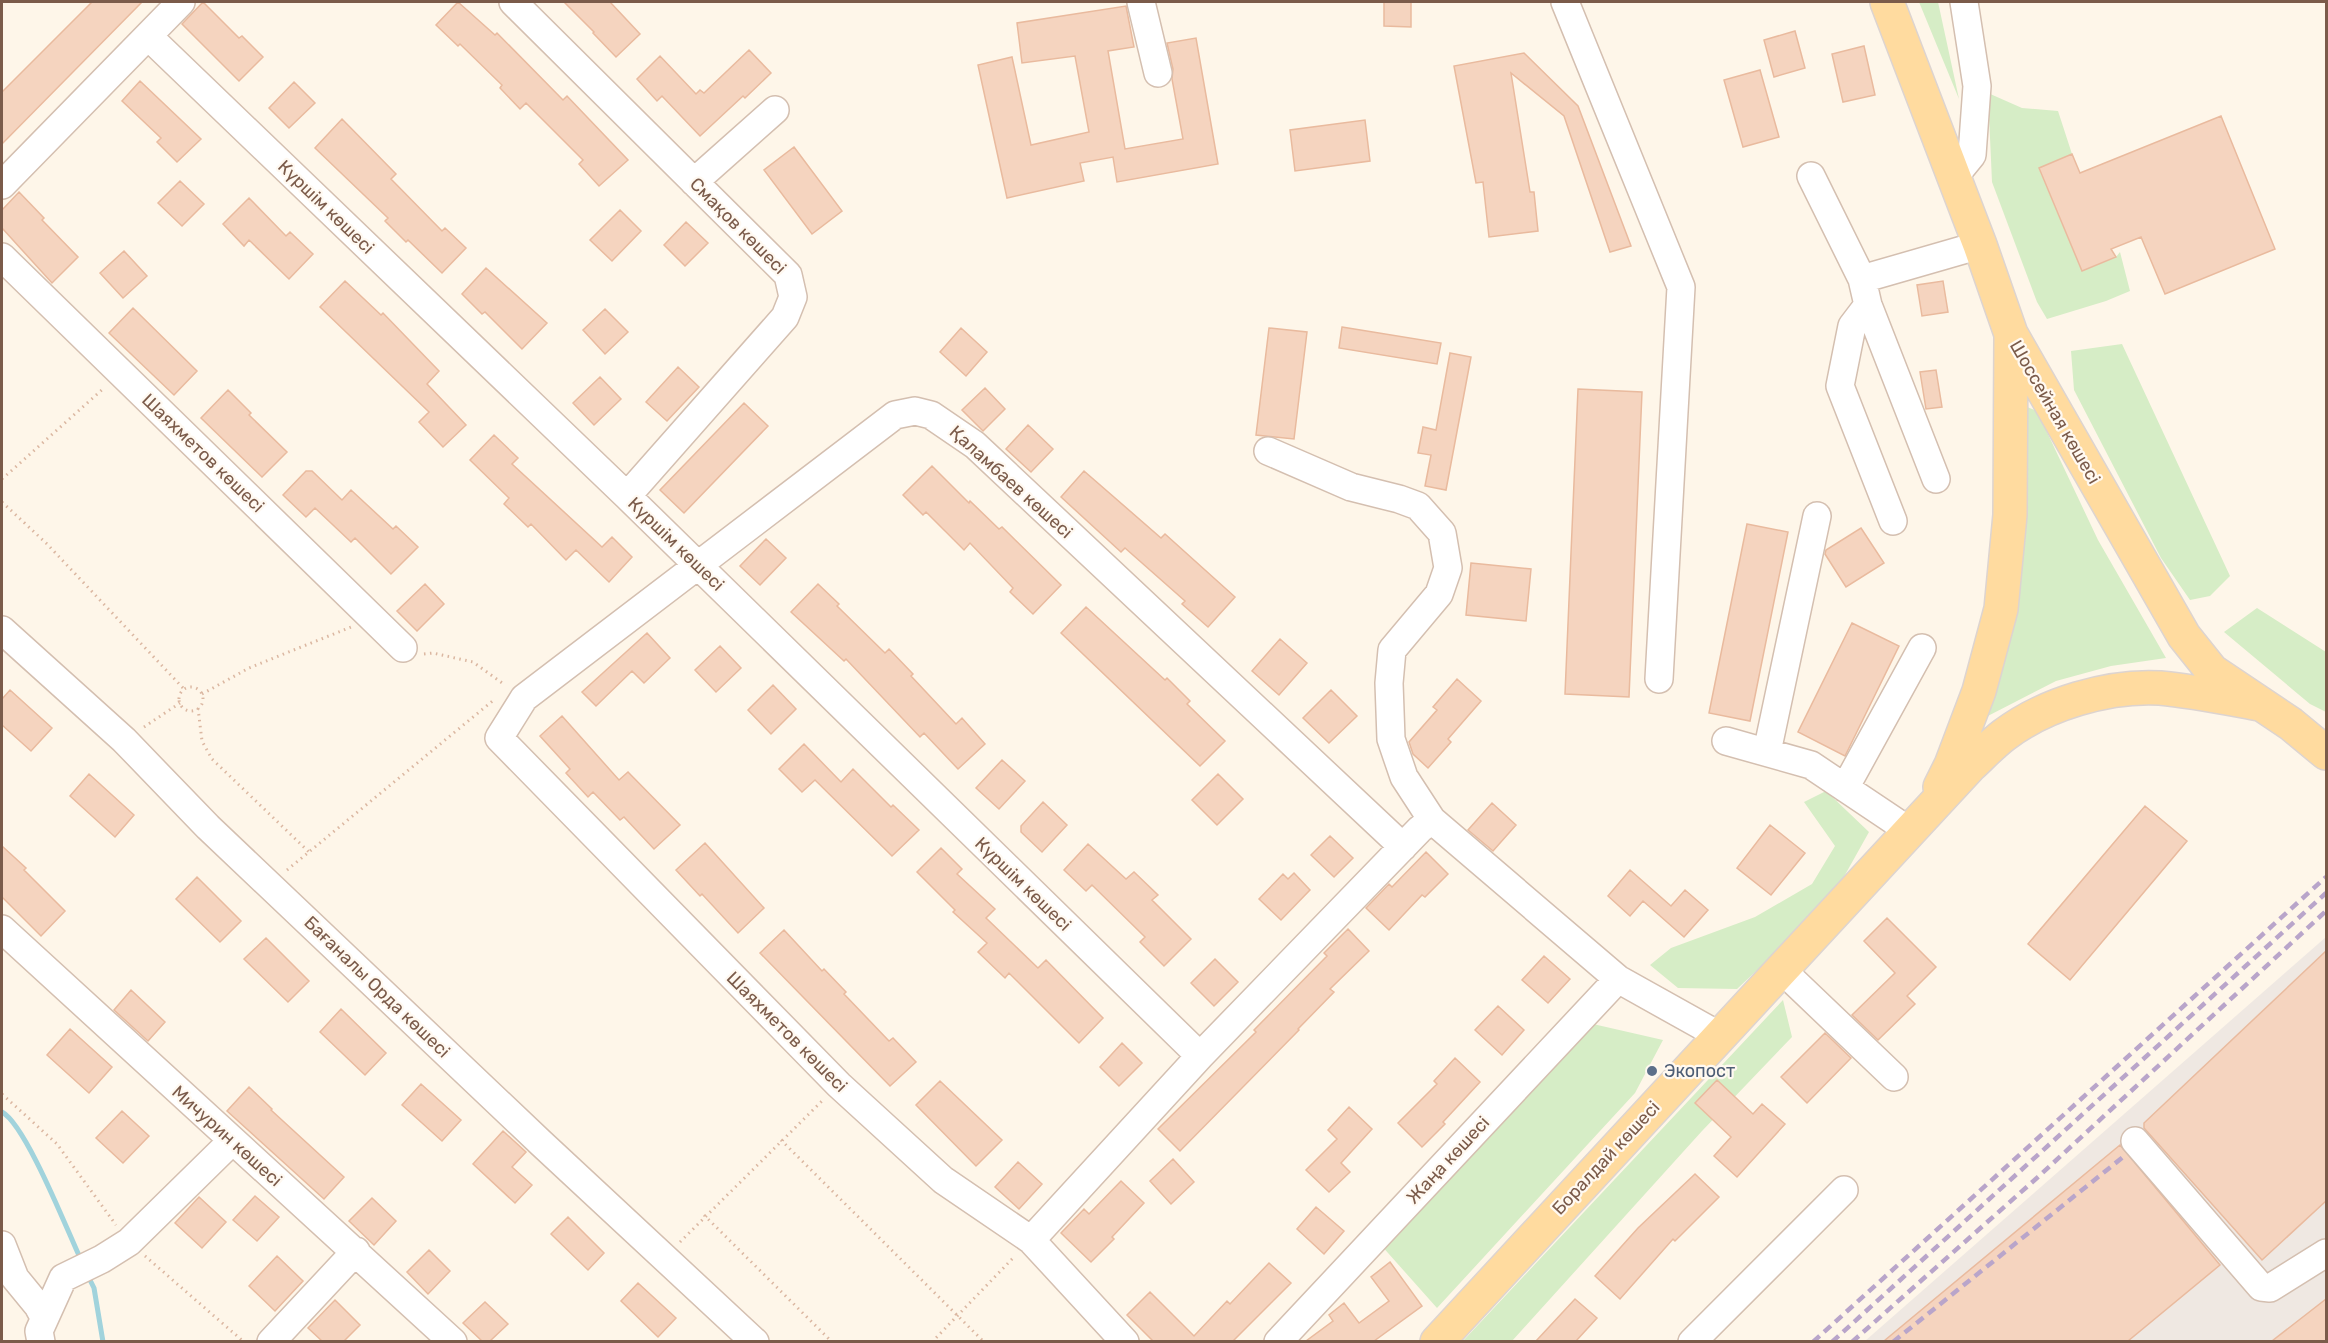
<svg xmlns="http://www.w3.org/2000/svg" width="2328" height="1343" font-family="Rubik,sans-serif">
<style>
.industrial{fill:#efe8e2}
.green{fill:#d6edc6}
.lines{fill:none;stroke-linecap:round;stroke-linejoin:round}
.stream{stroke:#a1d3dc;stroke-width:5}
.building{fill:#f5d4bf;stroke:#e9ba9e;stroke-width:1.5}
.minor-casing{stroke:#d4bfb0;stroke-width:30}
.major-casing{stroke:#ddd4d0;stroke-width:36}
.path{stroke:#dbb7a1;stroke-width:3;stroke-dasharray:1.5 4.5;stroke-linecap:butt}
.minor{stroke:#fff;stroke-width:27}
.major{stroke:#ffdb9f;stroke-width:33}
.rail{stroke:#b9a5ca;stroke-width:4.5;stroke-dasharray:9 6;stroke-linecap:butt}
.service-dot{fill:#5c6f8a;stroke:#fff9f1;stroke-width:2}
.labels{text-anchor:middle;dominant-baseline:central;stroke-width:4.5;stroke-linejoin:round;paint-order:stroke}
.street-label{font-size:18px;fill:#7b5b4a;stroke:#fff9f1}
.service-label{font-size:18px;fill:#4e5e75;stroke:#fff9f1;text-anchor:start}
</style>
<rect width="100%" height="100%" fill="#fef6e9"/>
<path class="industrial" d="M2326,937v404h-461z"/>
<path class="green" d="M1919,2h19l21,97z
M1988,93l34,15 36,3 14,43 -33,15 43,102 34,-14 4,-5 10,39 -24,10 -59,18 -10,-17 -45,-120z
M2122,344l108,232 -20,20 -20,4 -29,-42 -87,-168 -3,-39z
M2027,407l10,4 61,129 68,118 -55,8 -55,15 -74,38 38,-134z
M2257,608l69,44v60l-16,-8 -86,-72z
M1826,791l43,41 -28,50 -71,76 -33,31 -59,-1 -28,-23 21,-17 84,-31 57,-33 23,-38 -31,-44z
M1783,1000l9,37 -90,94 -190,210 -50,1z
M1593,1024l70,16 -28,53 -198,215 -57,-64z"/>
<g class="lines">
<path class="stream" d="M2,1112c24,13 65,118 79,148
M87,1274l7,14 9,54"/>
</g>
<path class="building" d="M92,2h50l-140,142v-52z
M203,2l36,36 3,-2 21,21 -24,24 -57,-57z
M458,2l37,33 2,-2 66,67 4,-4 61,64 -29,26 -20,-22 4,-4 -57,-57 -6,6 -20,-21 2,-3 -42,-41 -2,2 -22,-21z
M564,2h46l30,32 -24,23 -23,-24 1,-1z
M1384,2h27v25l-27,-1z
M1126,6l8,41 -26,4 17,98 58,-10 -11,-60 1,-10 -6,-26 29,-5 22,126 -101,18 -4,-25 -33,6 4,18 -77,17 -29,-133 34,-8 19,88 58,-13 -14,-76 -53,7 -5,-40z
M1795,31l10,37 -31,9 -10,-37z
M1864,46l11,49 -32,7 -11,-48z
M749,50l22,23 -26,25 -2,-2 -43,40 -38,-40 -5,5 -20,-22 23,-23 36,38 4,-4 4,3z
M1524,53l54,53 53,140 -21,6 -46,-136 -53,-43 19,119h4l4,39 -49,6 -6,-55 -7,1 -22,-117z
M1760,70l19,67 -36,10 -19,-67z
M140,81l61,58 -24,23 -20,-20 4,-4 -39,-37z
M294,82l21,21 -26,25 -20,-20z
M2221,116l54,133 -110,45 -24,-57 -30,12 5,8 -34,14 -43,-103 33,-14 8,19z
M342,119l54,55 -5,5 51,52 3,-3 21,20 -24,25 -34,-33 -2,2 -21,-21 3,-3 -73,-70z
M1365,120l5,41 -75,10 -5,-41z
M794,147l48,64 -30,23 -48,-64z
M180,181l24,23 -22,22 -24,-23z
M19,192l25,26 -2,2 36,37 -26,26 -50,-55v-18z
M249,198l37,38 4,-4 23,22 -24,25 -40,-39 -5,6 -21,-22z
M620,210l21,21 -29,30 -22,-21z
M686,222l22,21 -23,23 -21,-21z
M124,251l23,25 -24,22 -23,-25z
M486,268l61,55 -25,26 -37,-37 -3,2 -20,-20z
M345,281l36,34 2,-2 56,58 -12,13 39,41 -23,22 -24,-25 10,-10 -109,-105z
M1943,281l5,31 -26,4 -5,-31z
M133,308l64,63 -23,24 -65,-62z
M605,309l23,23 -23,22 -22,-24z
M1342,327l99,16 -4,21 -98,-16z
M961,328l26,24 -21,24 -26,-24z
M1269,328l38,4 -13,107 -38,-4z
M1450,353l21,4 -25,133 -21,-4 6,-31 -13,-2 5,-26 13,3z
M678,367l21,20 -32,34 -21,-19z
M1936,370l6,37 -16,2 -6,-37z
M600,377l21,22 -27,26 -21,-22z
M985,388l20,21 -22,22 -21,-21z
M1578,389l64,3 -13,305 -64,-3z
M228,390l23,23 -2,2 38,37 -25,25 -61,-59z
M744,403l24,23 -84,87 -24,-23z
M1028,425l25,24 -22,23 -25,-23z
M494,435l24,23 -6,6 90,83 10,-10 20,20 -23,25 -33,-32 -10,10 -35,-36 -3,3 -24,-23 5,-6 -39,-38z
M932,466l37,37 1,-2 29,28 3,-2 59,58 -28,29 -23,-22 3,-4 -43,-45 -6,7 -38,-38 -3,3 -20,-20z
M306,471h6l30,29 9,-10 42,39 3,-3 22,21 -27,27 -36,-36 -4,4 -36,-34 -9,9 -23,-22z
M1084,471l77,67 4,-4 70,63 -27,30 -26,-23 3,-3 -60,-53 -4,4 -60,-55z
M1747,524l41,8 -38,189 -41,-8z
M1861,528l23,35 -38,24 -21,-33 1,-4z
M766,539l20,19 -26,27 -20,-19z
M1471,563l60,6 -5,52 -60,-6z
M425,584l19,20 -27,27 -20,-20z
M818,584l21,20 -2,2 48,47 4,-4 24,25 -2,2 45,48 6,-6 23,26 -27,25 -34,-36 -4,4 -74,-78 -2,2 -53,-49z
M1086,607l79,73 2,-2 23,23 -3,3 38,37 -25,25 -139,-133z
M1852,623l47,23 -54,110 -47,-24z
M647,633l23,25 -26,25 -12,-12 -36,35 -14,-14z
M1280,639l27,24 -28,32 -27,-24z
M720,646l21,22 -25,24 -21,-22z
M1457,679l24,22 -33,38 3,3 -23,26 -15,-14 -4,-12 28,-32 -4,-3z
M773,685l23,24 -25,25 -23,-24z
M10,690l42,38 -21,23 -29,-26v-26z
M1331,690l26,26 -28,27 -26,-25z
M562,716l57,64 9,-8 52,53 -26,24 -30,-32 -4,3 -27,-28 -5,5 -22,-24 4,-4 -30,-33z
M804,744l37,38 12,-13 38,38 2,-2 26,25 -27,26 -77,-76 -13,12 -23,-23z
M1002,760l23,21 -26,28 -23,-21z
M89,774l45,41 -19,22 -45,-41z
M1218,774l25,25 -26,26 -25,-25z
M1043,802l24,23 -25,27 -21,-20v-6z
M1492,803l24,22 -23,26 -25,-21z
M2145,806l42,35 -117,139 -42,-36z
M1770,825l35,28 -34,42 -34,-27z
M1330,836l23,22 -19,19 -23,-22z
M705,843l59,65 -26,25 -36,-39 -2,2 -24,-26z
M1088,844l38,35 8,-7 24,23 -6,5 39,39 -27,27 -24,-24 5,-5 -53,-52 -6,6 -22,-21z
M2,846l24,22 -2,2 41,41 -24,25 -39,-39z
M941,848l21,21 -5,5 38,35 -9,9 52,50 8,-8 57,58 -24,25 -70,-70 -4,5 -27,-26 9,-9 -34,-31 2,-2 -38,-38z
M1426,852l22,22 -23,23 -3,-2 -33,35 -23,-22 23,-24 3,3z
M1630,870l41,36 14,-16 23,20 -24,27 -41,-36 -13,15 -22,-20z
M1294,873l16,17 -29,30 -22,-21 24,-25 5,5z
M197,877l44,44 -21,21 -44,-43z
M1887,918l49,49 -29,29 8,8 -37,36 -26,-25 43,-42 -31,-32z
M1348,929l21,22 -39,38 4,3 -36,37 1,1 -119,121 -22,-22 98,-97 -2,-2 73,-74 -3,-3z
M784,930l38,41 2,-2 22,23 -2,2 45,47 4,-3 23,24 -26,24 -130,-133z
M266,938l43,43 -21,21 -44,-43z
M2326,951v250l-64,59 -118,-132v-5z
M1544,956l26,23 -22,24 -26,-23z
M1215,959l23,23 -24,24 -23,-23z
M131,990l34,32 -17,19 -34,-31z
M1498,1006l26,24 -22,25 -27,-25z
M341,1009l45,44 -21,22 -45,-43z
M70,1029l42,38 -23,26 -42,-38z
M1825,1033l26,25 -44,45 -26,-26z
M1122,1043l20,20 -23,23 -19,-19z
M1455,1058l25,24 -37,40 2,2 -23,23 -24,-24 39,-39 -3,-3z
M1717,1080l36,34 9,-10 23,20 -48,53 -23,-21 17,-19 -36,-34z
M940,1081l62,59 -26,26 -60,-61z
M421,1084l40,36 -19,21 -40,-36z
M249,1087l23,22 -1,1 73,67 -20,22 -97,-88z
M1349,1107l23,22 -31,34 9,9 -21,20 -23,-22 31,-31 -9,-9z
M122,1111l27,25 -26,27 -27,-25z
M503,1131l23,21 -14,15 20,18 -17,18 -42,-39z
M2120,1145l100,120 -92,76h-244z
M1173,1159l21,23 -23,22 -21,-23z
M1018,1162l24,22 -23,25 -24,-22z
M1695,1174l24,23 -44,44 -2,-2 -53,60 -25,-23 43,-48z
M1121,1181l23,22 -32,34 2,2 -23,23 -30,-29 23,-24 5,5z
M255,1196l24,21 -22,24 -24,-21z
M199,1197l27,25 -24,26 -27,-25z
M372,1198l24,23 -22,24 -25,-24z
M1316,1207l28,24 -20,23 -27,-25z
M568,1217l36,36 -16,17 -37,-36z
M429,1250l21,21 -22,23 -21,-22z
M277,1256l26,25 -28,30 -26,-25z
M1390,1262l32,44 -48,35h-68l27,-20 -4,-6 15,-12 15,20 30,-22 -18,-24z
M1269,1263l22,20 -58,58h-80l-26,-26 23,-23 44,44 33,-35 3,3z
M638,1283l38,35 -18,19 -37,-36z
M1575,1299l22,19 -21,23h-40z
M2326,1299v42h-54z
M335,1300l25,25 -16,16h-22l-14,-13z
M485,1302l23,22 -18,17h-8l-19,-18z"/>
<g class="lines">
<g class="minor-casing">
<path id="minor" d="M513,2l275,273 5,22 -8,20 -158,179
M1141,2l17,71
M1565,2l116,285 -22,392
M148,36l479,460 573,560
M1811,176l51,103
M1954,177l18,-22 5,-69 -13,-84
M694,182l81,-72
M2,185l179,-183
M2,257l401,391
M1868,305l-16,21 -12,60 53,135
M1268,451l83,36 48,12 19,7 24,27 6,35 -9,26 -47,56 -3,33 2,56 13,38 28,43
M1936,479l-68,-174 -6,-26 118,-34
M2,630l122,110 84,87 333,316 214,199
M1726,741l85,24 100,67
M1767,752l50,-236
M1845,788l77,-140
M2,929l451,413
M1782,970l112,107
M2135,1141l126,146 9,1 56,-35
M1031,1240l169,-184 220,-227 12,-9 186,159 102,57
M2,1245l13,33 23,28 6,11
M41,1342l-2,-11 24,-53 39,-19 27,-17 103,-101
M271,1342l85,-91
M1125,1342l-94,-102 -88,-60 -104,-95 -340,-347 25,-40 371,-283 20,-4 16,4 44,30 428,402
M1278,1342l340,-363
M1692,1342l152,-152"/>
</g>
<g class="major-casing">
<path id="major" d="M1887,2l93,243 31,89 173,302 28,35 79,53 35,29
M1940,787l11,-22 28,-74 22,-82 9,-94 1,-178
M1437,1342l533,-576c11,-10 22,-22 34,-31 41,-31 104,-50 156,-47 33,3 67,10 100,16"/>
</g>
<path class="path" d="M2,479l102,-91
M2,502l45,42 137,145
M424,654l9,-1 40,9 32,23
M179 699a12 12 0 1 1 24 0a12 12 0 1 1-24 0Z
M202,694l47,-26 102,-41
M198,708l4,33 10,18 97,93
M144,727l36,-24
M287,870l208,-171
M2,1094l55,50 59,81
M781,1140l203,202
M704,1215l128,127
M680,1242l142,-141
M145,1256l99,86
M932,1342l82,-85"/>
<use href="#minor" class="minor"/>
<use href="#major" class="major"/>
<path class="rail" d="M1813,1342l513,-465
M1832,1342l494,-449
M1852,1342l186,-165 288,-266
M1893,1342l230,-185"/>
</g>
<circle class="service-dot" cx="1652" cy="1071" r="6"/>
<g class="labels">
<g class="street-label">
<text transform="translate(326 207) rotate(44)">Күршім көшесі</text>
<text transform="translate(738 226) rotate(45)">Смақов көшесі</text>
<text transform="translate(2055 412) rotate(60)">Шоссейная көшесі</text>
<text transform="translate(203 453) rotate(44)">Шаяхметов көшесі</text>
<text transform="translate(1011 482) rotate(42)">Қаламбаев көшесі</text>
<text transform="translate(676 544) rotate(44)">Күршім көшесі</text>
<text transform="translate(1023 884) rotate(44)">Күршім көшесі</text>
<text transform="translate(377 987) rotate(44)">Бағаналы Орда көшесі</text>
<text transform="translate(787 1032) rotate(45)">Шаяхметов көшесі</text>
<text transform="translate(227 1136) rotate(42)">Мичурин көшесі</text>
<text transform="translate(1606 1158) rotate(-47)">Боралдай көшесі</text>
<text transform="translate(1448 1160) rotate(-47)">Жаңа көшесі</text>
</g>
<g class="service-label">
<text x="1664" y="1071">Экопост</text>
</g>
</g>
<rect width="2328" height="1343" fill="none" stroke="#7b5b4a" stroke-width="6"/>
</svg>
